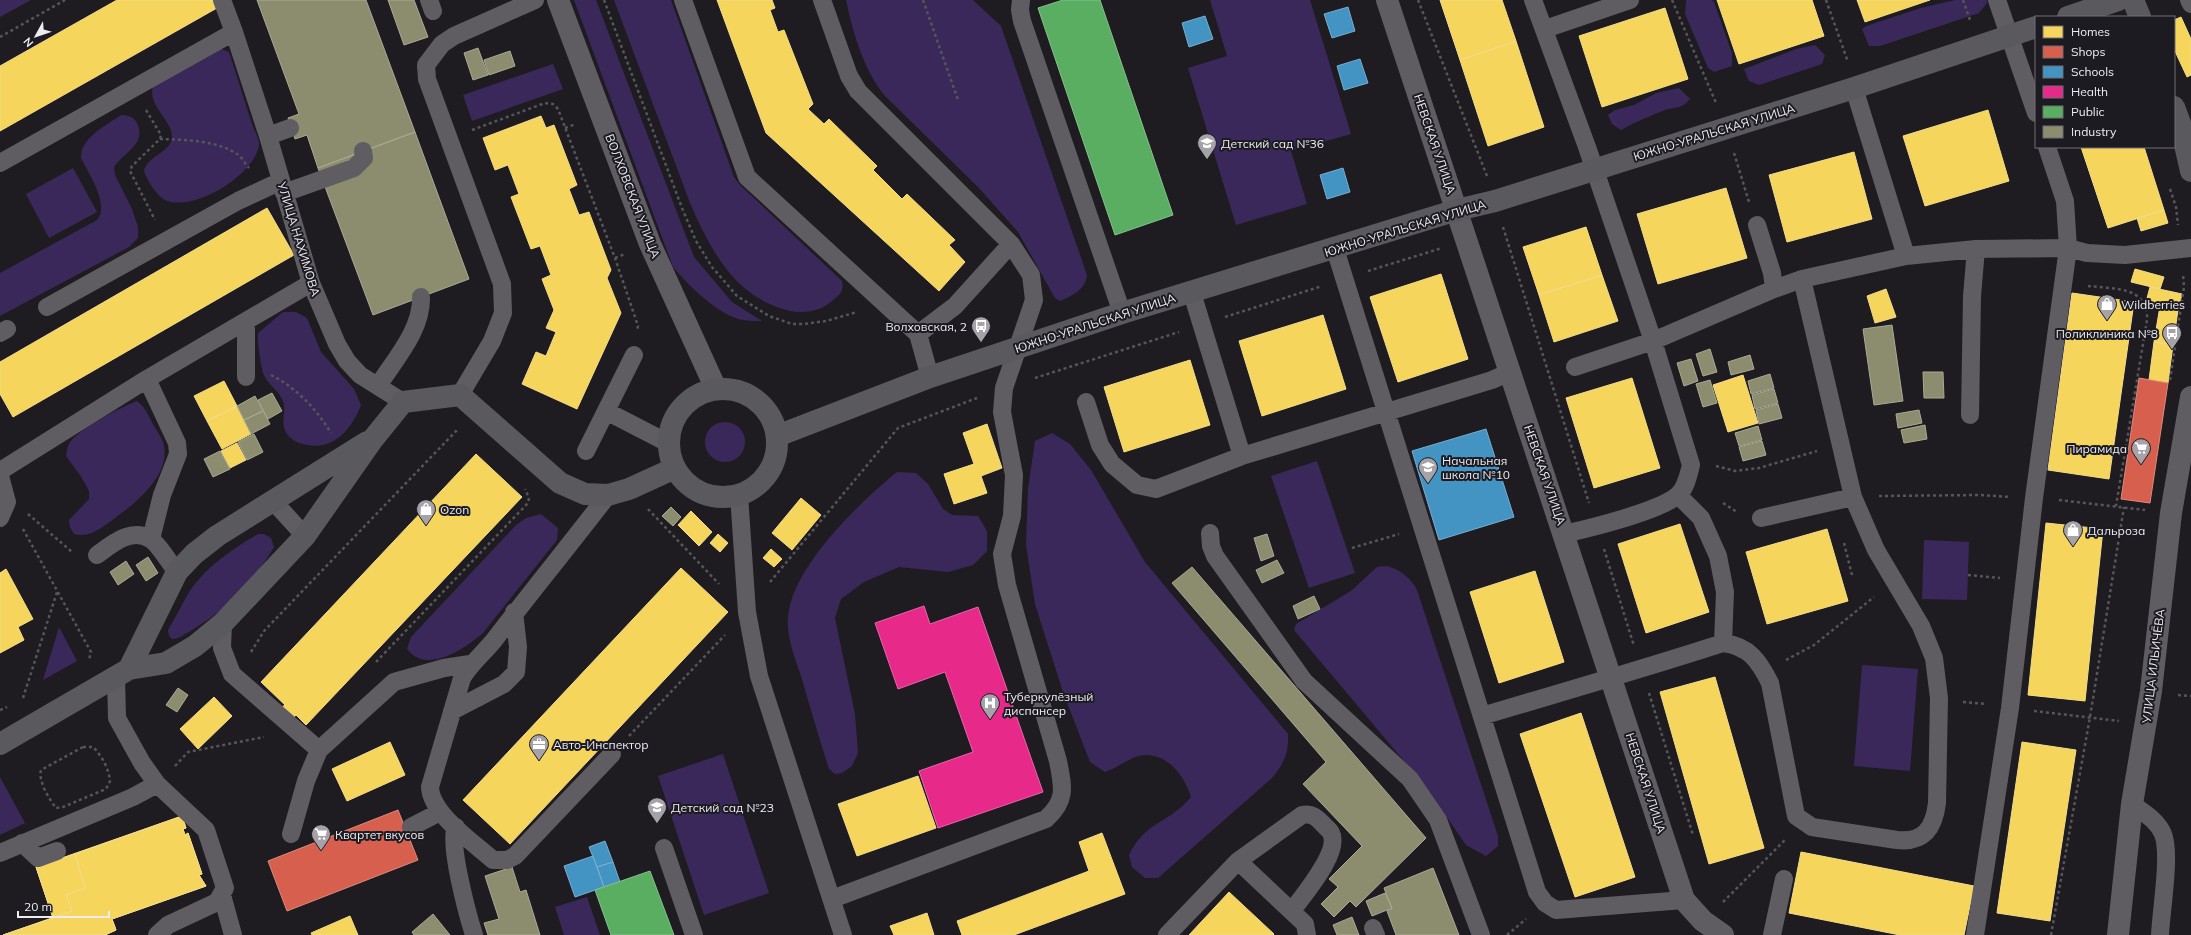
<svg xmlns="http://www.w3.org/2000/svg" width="2191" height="935" font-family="Mulish,sans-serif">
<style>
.green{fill:#3b285b}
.homes{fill:#f6d55c;stroke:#f3dc89}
.shops{fill:#d6604d;stroke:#dd8a7e}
.schools{fill:#4393c3;stroke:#76aed1}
.health{fill:#e7298a;stroke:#e964a9}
.public{fill:#5aae61;stroke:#86c18c}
.industry{fill:#8c8c6e;stroke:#a9a995}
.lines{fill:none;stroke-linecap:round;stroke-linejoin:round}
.path{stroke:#565558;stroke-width:2.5;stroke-dasharray:3 3;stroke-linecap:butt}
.service{stroke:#5f5d61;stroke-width:18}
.minor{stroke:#5f5d61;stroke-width:22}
.tertiary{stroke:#5f5d61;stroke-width:22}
.secondary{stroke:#5a595e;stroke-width:22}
.labels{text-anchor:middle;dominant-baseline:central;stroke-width:4;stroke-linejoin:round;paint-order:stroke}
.street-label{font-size:12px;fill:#edecf1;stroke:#1d1b22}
.poi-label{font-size:12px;fill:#edecf1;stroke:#1d1b22;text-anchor:start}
</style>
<rect width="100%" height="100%" fill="#1e1c21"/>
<path class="green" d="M0,0h31l-31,17z
M574,0h22l98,257 38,45 30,19c-6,0 -13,0 -19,-1 -24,-4 -55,-35 -70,-53z
M614,0h57l63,177 6,8 102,96c3,12 -5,16 -14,23 -11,8 -25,9 -38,7 -55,-13 -79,-60 -100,-108z
M846,0h127l28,26 86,249c-1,14 -15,21 -27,26l-5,-3 -37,-66 -39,-44 -95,-93c-21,-27 -31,-62 -38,-95z
M1210,0h100l41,134 -60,17 16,53 -71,21 -48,-157 39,-12z
M1686,0h26l2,2 18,51v13l-18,6 -6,-4 -23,-54z
M1955,0h32v3l-8,10 -99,33h-11l-7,-17 4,-3 55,-18z
M1815,45l10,10 -3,9 -63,21 -10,-4 -5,-12 52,-20z
M219,48l10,4c8,24 15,48 23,72 2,6 7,14 7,20 -3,31 -66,69 -94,56 -8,-4 -18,-20 -21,-29 3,-15 28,-19 28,-34 1,-16 -25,-31 -19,-51z
M553,64l10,25 -91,32 -9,-26z
M1679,88l11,11c-10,11 -13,7 -25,11 -15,6 -30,12 -44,20l-9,-6 -4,-9 7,-5 19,-5 22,-12z
M121,115c7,0 13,2 16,8 10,21 -13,29 -23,44l1,8 17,34 6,18v11l-9,9 -129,69v-43l97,-53c13,-15 -8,-46 -16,-62 -1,-20 26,-33 40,-43z
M73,168l24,44 -48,26 -23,-44z
M283,312h13l11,6 14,34 33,37 7,16c-9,23 -26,45 -53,40 -8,-1 -16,-4 -21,-11 -8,-11 1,-23 -5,-35 -5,-10 -14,-15 -18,-24 -3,-6 -7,-36 -6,-42z
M137,401c9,7 12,16 17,25 3,5 7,11 9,16 10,31 -27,61 -48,76 -14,10 -24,20 -41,16l-4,-7 -1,-7 20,-21v-8l-7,-13 -16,-22c1,-4 1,-9 3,-12 9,-15 52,-37 68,-43z
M705 442a20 20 0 1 1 40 0a20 20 0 1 1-40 0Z
M1052,433l18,11 21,26 54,92 143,172c1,18 -4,30 -16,44l-114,100h-13l-13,-11 -3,-12c16,-34 41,-32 62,-58 -6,-19 -21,-42 -45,-42 -14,0 -28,13 -41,17l-15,-10 -27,-70 -28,-88 -9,-59 2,-56 7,-48z
M1317,461l38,112 -46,15 -38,-112z
M897,472l19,1 12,11 15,25 9,6 26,1 9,15v20l-14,14 -25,7 -49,-5 -35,15 -23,17 -6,19 20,96 3,39 -6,13 -10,7 -7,1 -6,-5c-10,-31 -19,-62 -28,-93 -6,-18 -15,-40 -13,-59 4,-50 71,-114 109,-145z
M541,514l17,14 -1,12 -74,93c-19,16 -56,42 -76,16l4,-12 105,-112 10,-7z
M258,534h6l7,4 3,9c-20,34 -48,63 -82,83 -7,4 -13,9 -20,9l-3,-3 -1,-6c8,-13 15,-28 23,-41 16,-23 43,-41 67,-55z
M1924,540l45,2 -2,58 -45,-1z
M1385,566c14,2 26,12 32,24l81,246v10l-12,10 -20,-11 -41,-59 -131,-156 2,-6 55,-33 26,-24z
M59,627l18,34 -34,19z
M1862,665l56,4 -8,102 -56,-5z
M723,754l46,139 -65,22 -46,-139z
M0,777l25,46 -25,12z
M587,897l13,38h-36l-9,-28z"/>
<path class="homes" d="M117,0h96l4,8 -217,123v-65z
M717,0h55l3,8 -5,2 8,22 6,-2 29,74 -5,5 16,15 5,-5 48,47 -4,4 29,29 5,-5 48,46 -6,5 16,17 -26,29 -173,-158z
M1440,0h62l14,41 -56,19z
M1717,0h95l12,36 -85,28z
M1857,0h73l-65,22z
M1665,8l23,71 -86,28 -23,-71z
M2181,17l10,22v36l-4,2 -13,-28v-29z
M1516,41l28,86 -56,19 -28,-86z
M1988,110l21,71 -84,25 -22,-70z
M541,116l5,12 8,-3 23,60 -8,4 10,26 10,-3 22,58 -4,8 14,35 -44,96 -55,-25 14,-32 10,4 10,-24 -10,-4 8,-18 -12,-31 9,-4 -11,-29 -9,3 -20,-52 8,-3 -11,-29 -13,5 -12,-32z
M2081,147h63l20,63 -56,18z
M1854,152l18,67 -85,23 -18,-67z
M1726,188l21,70 -89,26 -21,-70z
M267,208l27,47 -281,162 -13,-23v-32z
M2164,210l4,13 -27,8 -4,-13z
M1586,227l16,48 -63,20 -16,-48z
M2135,269l29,8 -4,12 -29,-7z
M1441,274l27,85 -70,23 -28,-85z
M1602,275l16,46 -64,21 -15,-47z
M2150,287l32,7 -4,16 -32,-8z
M1886,289l10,28 -21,6 -8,-27z
M2072,293l62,9 -25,177 -61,-9z
M2160,306l18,4 -5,35 -19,-3z
M1323,315l23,74 -84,27 -23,-75z
M2154,342l19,3 -5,38 -19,-3z
M1190,360l20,65 -86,27 -20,-65z
M1743,375l15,48 -30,9 -15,-47z
M1632,378l28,90 -66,20 -28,-90z
M224,381l13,25 -30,15 -13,-25z
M237,406l14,28 -29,15 -15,-28z
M987,424l15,44 -21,8 6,17 -33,11 -10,-30 30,-10 -11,-31z
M237,443l9,17 -16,8 -9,-17z
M476,454l46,43 -216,228 -10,-10 -3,3 -11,-11 3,-2 -24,-23z
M801,498l20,17 -29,35 -20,-17z
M691,511l21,21 -13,14 -21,-21z
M2046,523l57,6 -18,172 -57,-6z
M1680,524l29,88 -63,21 -28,-89z
M1827,529l21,72 -81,23 -21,-72z
M718,534l10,9 -8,9 -10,-9z
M771,549l11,10 -8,8 -11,-9z
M681,568l47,44 -218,232 -47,-44z
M6,569l27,50 -15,8 6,13 -24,13v-80z
M1535,571l29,91 -65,21 -29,-91z
M1715,677l49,171 -55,16 -49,-172z
M214,697l18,19 -34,33 -18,-20z
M1581,713l54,164 -60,20 -55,-163z
M390,742l15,33 -58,26 -15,-32z
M2022,742l54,8 -26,171 -53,-8z
M918,776l18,52 -79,28 -19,-52z
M182,816l4,12 -3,1 2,6 3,-2 14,41 -3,1 7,11 -94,33 4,11 -11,5h-102l50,-17 -17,-51z
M182,816l4,12 -3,1 2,6 3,-2 14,41 -3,1 7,11 -94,33 4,11 -11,5h-102l69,-24 -6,-16 19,-7 -10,-34z
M1102,833l23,61 -111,41h-52l-5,-14 132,-50 -10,-29z
M1801,852l173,34 -10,49h-64l-111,-22z
M75,854l10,34 -19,7 6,16 -19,7 -17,-51z
M1229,892l45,42 -1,1h-84z
M927,913l7,22h-40l-4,-9z
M350,916l8,19h-46l-1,-2z"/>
<path class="shops" d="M2139,378l29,5 -18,120 -29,-4z
M398,810l20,50 -131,51 -19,-50z"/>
<path class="schools" d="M1348,7l7,24 -23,7 -8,-24z
M1205,16l8,23 -24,8 -7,-24z
M1360,59l8,24 -24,7 -7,-24z
M1343,168l7,24 -23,7 -7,-24z
M1486,429l28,88 -75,23 -27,-89z
M605,841l8,21 -16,5 -8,-20z
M593,856l11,31 -29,10 -11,-31z
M613,862l7,20 -16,5 -7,-20z"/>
<path class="health" d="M924,606l6,18 48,-17 65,185 -105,36 -19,-57 54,-19 -28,-80 -47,17 -23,-66z"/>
<path class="public" d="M1063,0h37l73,215 -58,20 -77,-227z
M650,871l24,64h-63l-16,-45z"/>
<path class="industry" d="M257,0h109l49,132 -97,36 -11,-33 -12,4 -7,-21 11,-4z
M388,0h26l14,37 -24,8z
M478,48l10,27 -15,5 -9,-27z
M510,51l5,15 -26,9 -5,-15z
M415,132l54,147 -96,36 -55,-147z
M1892,325l11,76 -29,4 -11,-76z
M1710,349l7,23 -14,4 -7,-22z
M1750,355l4,14 -23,6 -3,-13z
M1691,359l7,22 -14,5 -7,-23z
M1923,372h20l1,26h-20z
M1770,374l4,14 -23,6 -3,-13z
M1710,380l7,23 -14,4 -7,-23z
M1774,389l4,14 -23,6 -3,-14z
M272,393l10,18 -14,8 -10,-19z
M255,396l8,15 -19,9 -7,-14z
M1778,404l4,14 -23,6 -3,-14z
M1919,410l3,13 -24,5 -2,-14z
M263,411l7,13 -19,10 -7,-14z
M1925,425l2,14 -23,4 -3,-13z
M1758,426l4,14 -23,6 -4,-13z
M254,434l9,18 -16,8 -9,-18z
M1762,441l4,14 -23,6 -4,-14z
M220,451l10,18 -17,8 -9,-18z
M671,507l10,10 -8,9 -11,-10z
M1267,534l7,22 -13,5 -7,-23z
M148,557l10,16 -12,8 -10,-16z
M1277,560l7,13 -22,10 -6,-13z
M126,561l8,13 -16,11 -8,-13z
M1192,567l234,271 -70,69 -6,-6 -16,16 -13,-13 17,-17 -9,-8 33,-33 -59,-62 23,-22 -154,-179z
M1314,596l6,13 -22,10 -5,-13z
M178,688l10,7 -11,17 -11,-7z
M512,867l8,25 6,-2 14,45h-52l-4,-12 15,-4 -14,-43z
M1433,868l26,67h-63l-9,-24 5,-2 -8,-21z
M1385,893l7,15 -20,8 -6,-15z
M433,914l17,21h-36l-2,-3z
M1352,917l7,18h-22l-4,-10z"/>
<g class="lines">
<path class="path" d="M604,0l78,208 14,33 16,26 25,29 32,20 23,8h12l22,-3 31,-9
M923,0l35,100
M1418,0l69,176
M1672,0l44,103
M1826,0l22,62
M1963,0l7,20
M0,37l65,-37
M146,110l15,25 -1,4 -28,27 -2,5 25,49
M565,128l11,-4
M472,130l73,-27 8,1 5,5 57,149 23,68 -1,4
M160,139c25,1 56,1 77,15 5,3 8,10 12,14
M1734,153l15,49
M2170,189l6,18 2,18
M1503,227l86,276
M615,258l10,-4
M1368,271l74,-23
M2088,286c25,3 61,0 59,34l-31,186
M1225,317l97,-31
M271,375c25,13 45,33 60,58
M1035,378l144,-46
M2170,380l14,-93 -1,-13
M1716,466l19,5 24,-3 58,-17
M1879,496l101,-1 30,2
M2059,500l86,10
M1723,503l14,9
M648,509l71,75
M28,514l44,38
M23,529l68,123 -2,8
M1844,543l8,32
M1352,548l47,-14
M1604,549l30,97
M1968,575l32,3
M770,582l128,-154 79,-30
M251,652l13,-21 194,-202
M1786,660l28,-15 60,-48
M376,662l152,-159 1,-5 -4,-9
M1649,693l44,142
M2178,695l13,1
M23,698l34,-106
M1963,702l23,2
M0,710l7,-3
M2034,711l85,10
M629,736l96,-101
M83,747h10c9,9 16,22 17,34l-4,8 -43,18 -7,1c-7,-9 -18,-27 -15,-38z
M175,766l13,-14 76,-15
M1723,902l63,-63
M1507,935l19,-16
M2051,935l39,-218 34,-210"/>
<path class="service" d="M222,0l12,32 34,104 43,147 26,61 10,17 13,14 43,27
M429,0l4,11
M683,0l64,177 171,157 12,43
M822,0l27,76 9,15 153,153 20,31 3,25 -30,88 -2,24 12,63 -2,41 -10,38 5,31 51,176c5,26 9,39 -12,58l-214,80
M1021,0l-1,10 2,11 100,292
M1533,0l54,147 66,194 38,124c-3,11 -5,23 -13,30 -18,16 -88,33 -114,39
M1997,0l39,113
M2189,0l2,4
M1545,29l85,-29
M1854,88l52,168
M268,136l22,-8
M0,163l234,-131
M284,193l70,-25 10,-10 -1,-7
M1757,225l15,48 2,16
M1335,249l202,643 8,11 11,7 128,-10
M1192,293l50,163
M47,307l191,-106 43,-20
M0,333l7,-4
M918,334l37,-28 56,-62
M634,355l-28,56 62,32
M1575,367l78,-26 121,-52 28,-10 104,-23 70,-7 92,-1 19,5 38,2 66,-7
M246,377v-56
M147,379l30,64 1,11 -16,41 -11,44
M378,386c17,-27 44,-56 43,-89
M460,395l32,-54 11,-28 -1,-29 -75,-205 -1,-14 16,-21 12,-8 81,-36
M1086,402l14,43 12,19 25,21 19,4 86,-33 250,-76 18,-8
M1970,415l2,-119 4,-47
M586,451l20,-40
M0,471l147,-92 164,-96
M0,476l7,26 -7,16
M608,495c-37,48 -76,96 -113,144 -11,14 -24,24 -33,39l-32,109c1,27 43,55 63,73h14l8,-4 97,-102
M739,495l8,117 12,64 84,259
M1678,495l23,23 17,38 7,36 -2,51
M273,501l32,35
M1761,518l92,-21
M1210,533l1,13 4,10 89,125 106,98 28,41 43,115
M97,555c14,-10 34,-28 53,-16 8,4 20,25 27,33
M223,623l-1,25 10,26 87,76 75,-68 50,-14 26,-4
M116,676l1,42 25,45 15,21 49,46 19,58 -8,14 -49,23 -11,10
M452,711l52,-27 12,-12 2,-25 -4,-35
M1482,716c80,-24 161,-47 241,-73 26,3 36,18 47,40l26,133 16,11 85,13c27,3 37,-12 40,-37l2,-105 -5,-40 -13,-32 -45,-76 -23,-53 -51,-218
M2132,804c12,9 25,16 31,30 8,20 -2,77 -3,101
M411,827l29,-15
M456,827c-8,16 12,89 18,108
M291,834l15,-53 13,-31
M22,843l16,15 19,-7
M664,848l30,87
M0,853l133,-56 24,-13
M1238,861l67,63 2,11
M222,895l11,40
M1373,928l3,7
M1167,935l71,-74 64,-46c10,-2 14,2 21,9 2,3 7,6 8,9 10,19 -28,62 -39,78
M1772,935l12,-56
M1975,935l35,-227 24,-210 34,-250 -3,-47 -18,-54"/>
<path class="minor" d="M1387,0l297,900 19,21 20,14"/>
<path class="tertiary" d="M558,0l92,244 66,145
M2118,935l14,-131 19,-113 20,-178 20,-116"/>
<path class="secondary" d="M2133,0l7,17
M2068,17l50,-17
M2174,107l6,16 11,48
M669 443a54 54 0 1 1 108 0a54 54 0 1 1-108 0Z
M777,436l153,-59 192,-64 335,-103 38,-9 359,-113 182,-61
M129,669l48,-97 17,-18 23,-18 150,-94
M0,744l129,-75 37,-6 29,-17 28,-23 82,-87 68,-97 30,-37 57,-7 100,88 25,11 23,1 21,-6 46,-21"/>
</g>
<defs>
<g id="school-pin" transform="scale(1)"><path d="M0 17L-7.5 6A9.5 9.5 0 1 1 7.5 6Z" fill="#a5a3a8" stroke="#1d1b22"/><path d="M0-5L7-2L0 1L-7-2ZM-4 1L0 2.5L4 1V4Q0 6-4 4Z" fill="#fff"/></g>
<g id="shop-pin" transform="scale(1)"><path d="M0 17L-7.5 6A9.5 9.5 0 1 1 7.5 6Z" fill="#a5a3a8" stroke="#1d1b22"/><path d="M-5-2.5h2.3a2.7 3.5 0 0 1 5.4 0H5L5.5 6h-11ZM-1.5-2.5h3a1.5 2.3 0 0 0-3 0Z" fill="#fff"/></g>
<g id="bus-pin" transform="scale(1)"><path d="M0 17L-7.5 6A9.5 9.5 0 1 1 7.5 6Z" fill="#a5a3a8" stroke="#1d1b22"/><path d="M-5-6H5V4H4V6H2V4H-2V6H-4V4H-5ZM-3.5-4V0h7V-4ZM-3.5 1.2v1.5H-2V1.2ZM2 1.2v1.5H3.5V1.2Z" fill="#fff"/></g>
<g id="supermarket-pin" transform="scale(1)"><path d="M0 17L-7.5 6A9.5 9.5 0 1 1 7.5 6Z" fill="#a5a3a8" stroke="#1d1b22"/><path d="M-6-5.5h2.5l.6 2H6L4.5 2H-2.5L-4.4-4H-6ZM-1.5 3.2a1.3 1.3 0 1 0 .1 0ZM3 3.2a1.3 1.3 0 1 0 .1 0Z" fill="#fff"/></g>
<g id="hospital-pin" transform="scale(1)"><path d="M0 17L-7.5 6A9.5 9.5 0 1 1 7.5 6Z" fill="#a5a3a8" stroke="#1d1b22"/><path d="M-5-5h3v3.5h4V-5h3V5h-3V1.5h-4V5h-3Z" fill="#fff"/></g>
<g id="office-pin" transform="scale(1)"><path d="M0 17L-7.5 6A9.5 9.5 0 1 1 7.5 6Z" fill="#a5a3a8" stroke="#1d1b22"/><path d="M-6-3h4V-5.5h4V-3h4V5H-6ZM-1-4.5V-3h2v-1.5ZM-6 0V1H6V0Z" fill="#fff"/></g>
</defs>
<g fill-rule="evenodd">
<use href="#school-pin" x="1207" y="143"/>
<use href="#shop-pin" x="2107" y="304"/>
<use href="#bus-pin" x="981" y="326"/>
<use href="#bus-pin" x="2172" y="333"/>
<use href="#supermarket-pin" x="2141" y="448"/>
<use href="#school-pin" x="1428" y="467"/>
<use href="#shop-pin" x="426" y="509"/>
<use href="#shop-pin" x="2073" y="530"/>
<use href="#hospital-pin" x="990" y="703"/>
<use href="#office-pin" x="539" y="744"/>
<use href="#school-pin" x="657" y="807"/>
<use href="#supermarket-pin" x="321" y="834"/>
</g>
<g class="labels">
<g class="street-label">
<text transform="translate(1714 132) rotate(-17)">ЮЖНО-УРАЛЬСКАЯ УЛИЦА</text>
<text transform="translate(1435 144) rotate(71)">НЕВСКАЯ УЛИЦА</text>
<text transform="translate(633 196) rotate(69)">ВОЛХОВСКАЯ УЛИЦА</text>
<text transform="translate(1405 228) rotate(-17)">ЮЖНО-УРАЛЬСКАЯ УЛИЦА</text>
<text transform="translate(299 239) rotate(73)">УЛИЦА НАХИМОВА</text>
<text transform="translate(1095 323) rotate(-18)">ЮЖНО-УРАЛЬСКАЯ УЛИЦА</text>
<text transform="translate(1545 475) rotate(71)">НЕВСКАЯ УЛИЦА</text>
<text transform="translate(2153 666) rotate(-83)">УЛИЦА ИЛЬИЧЁВА</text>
<text transform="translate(1646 783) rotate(72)">НЕВСКАЯ УЛИЦА</text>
</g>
<g class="poi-label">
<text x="1221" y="143">Детский сад №36</text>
<text x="2121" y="304">Wildberries</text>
<text x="967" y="326" text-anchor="end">Волховская, 2</text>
<text x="2158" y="333" text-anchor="end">Поликлиника №8</text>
<text x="2127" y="448" text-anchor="end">Пирамида</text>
<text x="1442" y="460">Начальная<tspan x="1442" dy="14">школа №10</tspan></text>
<text x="440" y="509">Ozon</text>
<text x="2087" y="530">Дальроза</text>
<text x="1004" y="696">Туберкулёзный<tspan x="1004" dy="14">диспансер</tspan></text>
<text x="553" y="744">Авто-Инспектор</text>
<text x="671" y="807">Детский сад №23</text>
<text x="335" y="834">Квартет вкусов</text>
</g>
</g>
<rect x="2035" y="16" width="140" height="132" fill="#1d1b22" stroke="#706f75"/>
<rect x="2043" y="26" width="20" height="12" fill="#f6d55c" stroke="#706f75"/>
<text x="2071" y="36" font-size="12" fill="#edecf1">Homes</text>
<rect x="2043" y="46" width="20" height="12" fill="#d6604d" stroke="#706f75"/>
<text x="2071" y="56" font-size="12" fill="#edecf1">Shops</text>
<rect x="2043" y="66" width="20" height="12" fill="#4393c3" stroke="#706f75"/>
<text x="2071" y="76" font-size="12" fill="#edecf1">Schools</text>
<rect x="2043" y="86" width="20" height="12" fill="#e7298a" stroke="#706f75"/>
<text x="2071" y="96" font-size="12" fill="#edecf1">Health</text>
<rect x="2043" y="106" width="20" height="12" fill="#5aae61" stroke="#706f75"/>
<text x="2071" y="116" font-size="12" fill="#edecf1">Public</text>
<rect x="2043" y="126" width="20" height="12" fill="#8c8c6e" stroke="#706f75"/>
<text x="2071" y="136" font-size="12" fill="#edecf1">Industry</text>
<g transform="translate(36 36) rotate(230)" stroke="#1d1b22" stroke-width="3" paint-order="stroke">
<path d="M0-3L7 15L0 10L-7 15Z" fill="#edecf1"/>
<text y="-6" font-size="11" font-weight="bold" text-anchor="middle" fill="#edecf1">N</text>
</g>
<path d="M18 911v6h91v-6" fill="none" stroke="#edecf1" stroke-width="2"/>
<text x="24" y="911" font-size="12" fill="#edecf1" stroke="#1d1b22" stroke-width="3" paint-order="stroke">20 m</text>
</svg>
